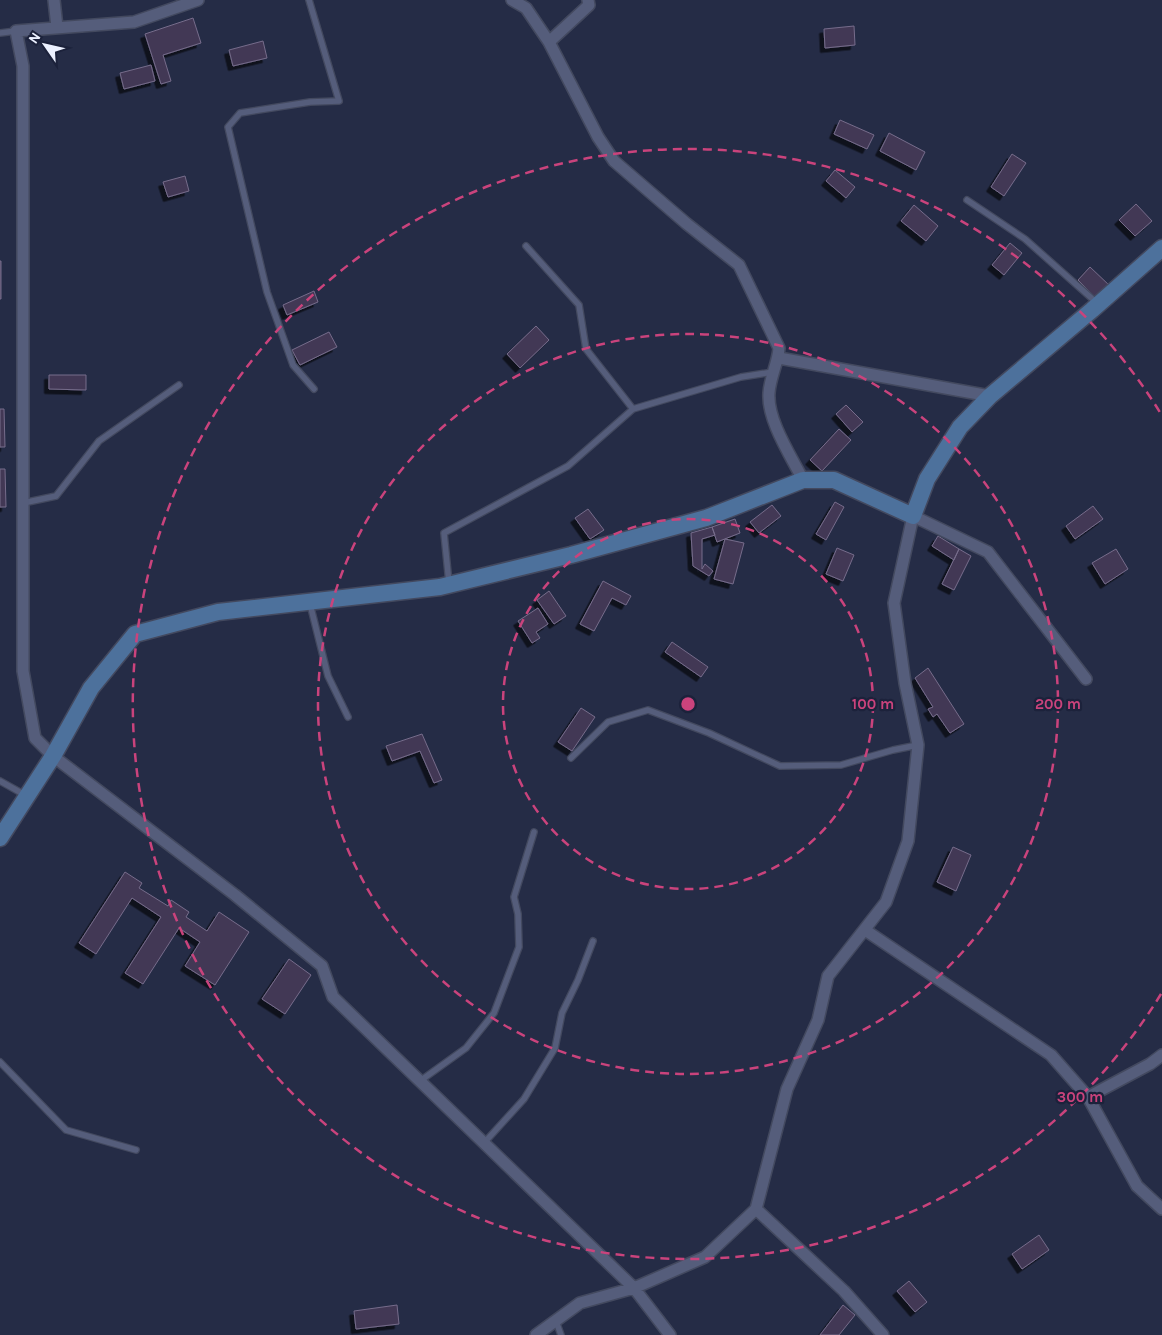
<svg xmlns="http://www.w3.org/2000/svg" width="1162" height="1335" font-family="Karla,sans-serif">
<style>
.building{fill:#433955;stroke:#766c8b;filter:url(#shadow)}
.lines{fill:none;stroke-linecap:round;stroke-linejoin:round}
.lane-casing{stroke:#43495f;stroke-width:8}
.street-casing{stroke:#43495f;stroke-width:14}
.secondary-casing{stroke:#43495f;stroke-width:19}
.lane{stroke:#555d7b;stroke-width:5.5}
.street{stroke:#555d7b;stroke-width:11}
.secondary{stroke:#4d719c;stroke-width:16}
.ring{fill:none;stroke:#ca437c;stroke-width:2.5;stroke-dasharray:9 6}
.centre{fill:#ca437c;stroke:#1c223b;stroke-width:2.5}
.ring-label{font-size:15px;text-anchor:middle;font-weight:bold;fill:#ca437c;stroke:#1c223b;stroke-width:4.5;stroke-linejoin:round;paint-order:stroke}
</style>
<defs>
<filter id="shadow"><feDropShadow dx="-4.5" dy="4.5" stdDeviation="0" flood-color="#0009"/></filter>
</defs>
<rect width="100%" height="100%" fill="#252c46"/>
<path class="building" d="M193,18l8,25 -38,12 8,26 -10,3 -16,-50z
M854,26l1,19 -30,3 -1,-19z
M263,41l4,17 -34,8 -4,-16z
M151,65l4,16 -31,8 -4,-16z
M840,120l34,15 -7,14 -33,-15z
M889,133l36,19 -9,18 -36,-19z
M1012,154l14,9 -22,33 -13,-9z
M835,170l20,17 -9,11 -20,-17z
M185,176l4,15 -21,6 -5,-15z
M1136,204l16,17 -17,15 -16,-16z
M914,205l24,21 -12,15 -25,-20z
M1010,243l12,10 -18,22 -12,-10z
M0,261h1v38h-1z
M1090,267l20,19 -13,13 -19,-19z
M314,291l4,11 -31,13 -4,-10z
M536,326l13,14 -29,28 -13,-14z
M329,332l8,15 -37,18 -8,-15z
M49,375h37v15l-37,-1z
M846,405l17,17 -11,10 -16,-18z
M0,409h4l1,38h-5z
M839,429l12,11 -29,31 -12,-11z
M0,469h5l1,38h-6z
M835,502l9,5 -18,33 -10,-6z
M772,505l9,11 -22,17 -9,-11z
M1093,506l10,13 -28,20 -9,-13z
M588,509l16,21 -14,9 -15,-21z
M735,519l5,14 -23,9 -5,-15z
M712,527l3,8 -13,4v30l3,-5 8,7 -4,5 -16,-10 -2,-33z
M938,536l21,13 -5,11 -22,-14z
M725,539l19,4 -11,41 -19,-5z
M837,548l17,7 -11,26 -17,-7z
M959,549l12,7 -17,34 -12,-6z
M1116,549l12,20 -23,15 -13,-21z
M603,581l28,15 -5,9 -14,-7 -18,33 -14,-7z
M549,591l17,25 -12,8 -17,-24z
M538,608l10,16 -12,8 4,6 -8,5 -14,-22z
M672,642l36,25 -7,10 -36,-25z
M928,668l36,56 -14,9 -13,-19 -4,3 -5,-8 5,-2 -18,-29z
M581,708l14,9 -23,34 -14,-9z
M422,734l20,46 -8,3 -14,-32 -28,10 -6,-15z
M953,847l18,8 -15,36 -19,-9z
M125,872l17,11 -3,5 29,18 3,-6 18,12 -3,5 21,14 12,-19 30,20 -34,53 -30,-19 15,-24 -21,-14 -36,56 -18,-11 36,-56 -29,-19 -36,56 -17,-11z
M289,959l22,16 -26,39 -23,-15z
M1039,1235l10,15 -27,19 -10,-15z
M909,1281l18,21 -12,10 -18,-21z
M397,1305l2,19 -43,5 -2,-18z
M843,1305l12,10 -16,20h-19z"/>
<g class="lines">
<g class="lane-casing">
<path id="lane" d="M309,0l30,101 -29,1 -70,11 -12,14 39,165 26,73 21,24
M0,33l16,-2
M967,200l58,39 72,64
M526,246l53,59 7,44 47,60
M23,503l33,-7 43,-55 80,-56
M449,583l-5,-50 124,-67 65,-57 108,-32 32,-5
M310,604l18,72 20,41
M571,758l37,-36 40,-12 61,23 71,33 61,-1 52,-15 25,-5
M0,781l25,14
M0,1062l66,68 70,20
M420,1081l46,-33 28,-35 25,-66 -1,-33 -4,-17 20,-65
M484,1143l40,-44 31,-51 7,-35 16,-33 15,-39
M556,1321l5,14"/>
</g>
<g class="street-casing">
<path id="street" d="M54,0l3,27
M198,0l-64,22 -118,9 7,35v605l12,67 18,18 182,139 87,71 11,31 301,291 36,47
M512,0l14,8 23,34 49,95 16,24 73,63 52,41 40,83c-1,15 -9,29 -10,45 -2,27 22,63 34,87
M549,42l40,-37 -1,-5
M779,358l211,38
M865,930l186,125 37,42 49,89 25,23
M1088,1097l62,-33 12,-9
M756,1209l88,82 39,44
M536,1335l44,-32 54,-15 71,-31 51,-48 31,-120 31,-69 10,-44 58,-74 22,-61 10,-96 -13,-62 -11,-80 19,-87 75,36 98,127"/>
</g>
<g class="secondary-casing">
<path id="secondary" d="M0,838l53,-82 38,-68 44,-54 83,-22 222,-25 131,-32 135,-37 97,-38h31l79,36 14,-37 33,-52 30,-31 102,-86 70,-62"/>
</g>
<use href="#lane" class="lane"/>
<use href="#street" class="street"/>
<use href="#secondary" class="secondary"/>
</g>
<g class="ring">
<circle cx="688" cy="704" r="185"/>
<circle cx="688" cy="704" r="370"/>
<path d="M1161 994A555 555 0 1 1 1161 414"/>
</g>
<circle cx="688" cy="704" r="8" class="centre"/>
<g class="ring-label">
<text x="873" y="709">100 m</text>
<text x="1058" y="709">200 m</text>
<text x="1080" y="1102">300 m</text>
</g>
<g transform="translate(45 45) rotate(304)" stroke="#1c223b" stroke-width="4" paint-order="stroke">
<path d="M0-4L9 19L0 12L-9 19Z" fill="#ecf1ff"/>
<text y="-8" font-size="14" font-weight="bold" text-anchor="middle" fill="#ecf1ff">N</text>
</g>
</svg>
